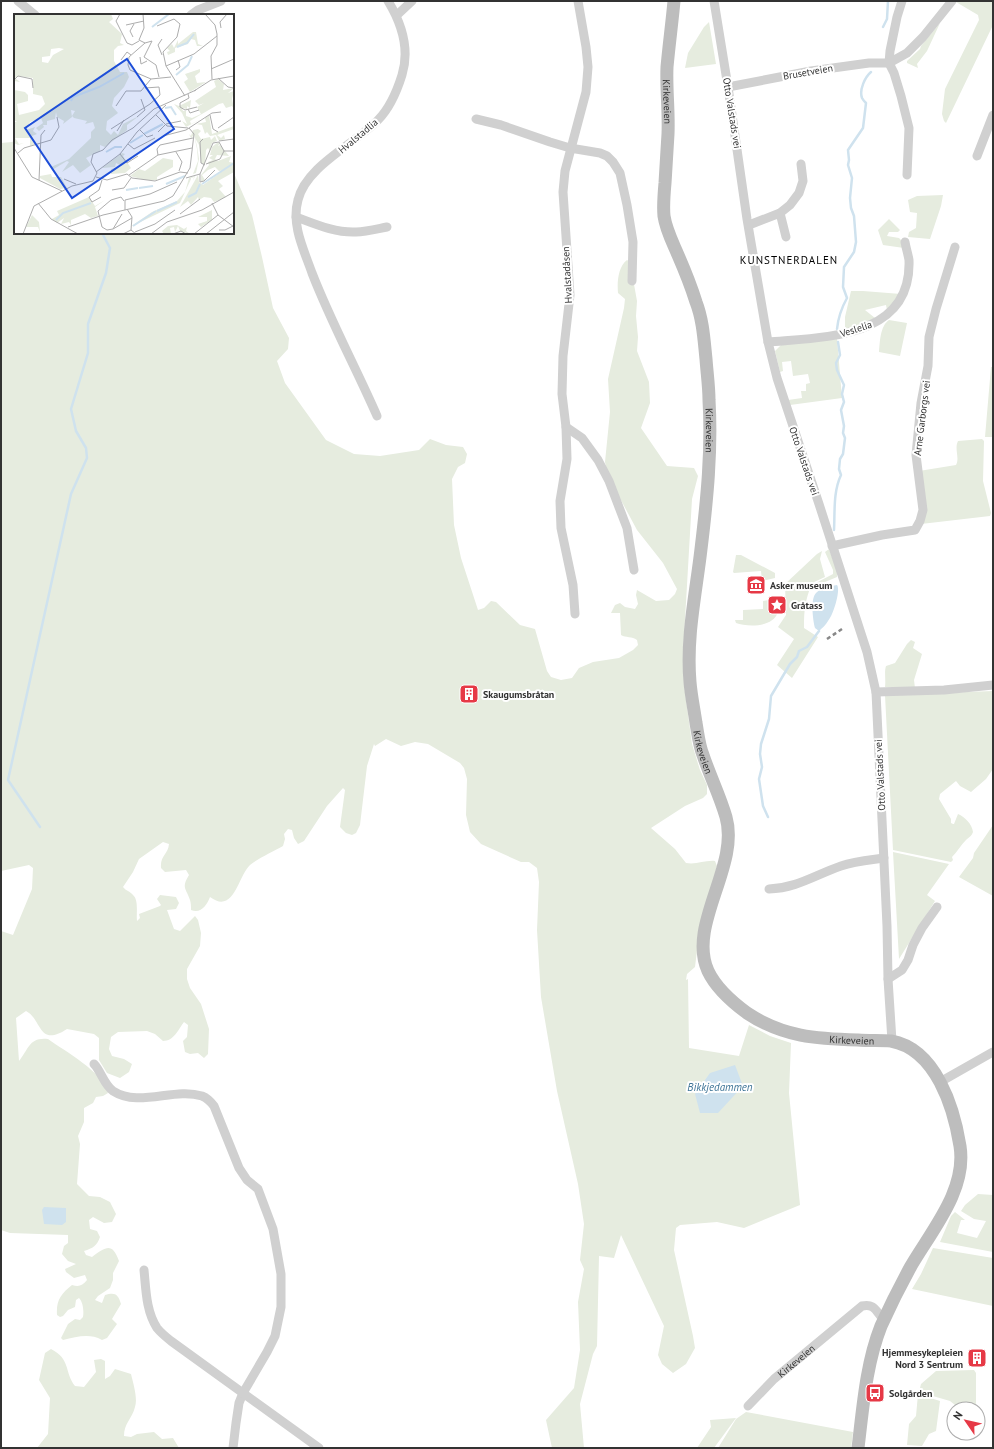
<svg xmlns="http://www.w3.org/2000/svg" width="994" height="1449" font-family="'PT Sans',sans-serif">
<style>
.green{fill:#e6ecdf}
.water{fill:#cfe2ee}
.lines{fill:none;stroke-linecap:round;stroke-linejoin:round}
.stream{stroke:#cfe2ee;stroke-width:2.5}
.street{stroke:#d0d0d0;stroke-width:9}
.secondary{stroke:#bdbdbd;stroke-width:13}
.rail{stroke:#888;stroke-width:2.5;stroke-dasharray:4 3;stroke-linecap:butt}
.labels{text-anchor:middle;dominant-baseline:central;stroke-width:4;stroke-linejoin:round;paint-order:stroke}
.street-label{font-size:10px;fill:#333;stroke:#fff}
.poi-label{font-size:10px;font-weight:bold;fill:#333;stroke:#fff;text-anchor:start}
.neighbourhood-label{font-size:11px;letter-spacing:1px;fill:#000;stroke:#fff}
.water-label{font-size:11px;font-style:italic;fill:#3f7597;stroke:#fff}
.inset-river{fill:none;stroke:#cfe2ee;stroke-width:2}
.inset-road{fill:none;stroke:#adadad;stroke-width:1}
.view{fill:#1d4ed8;fill-opacity:0.15;stroke:#1d4ed8;stroke-width:2}
.inset-edge{fill:none;stroke:#333;stroke-width:2}
</style>
<rect width="100%" height="100%" fill="#fff"/>
<path class="green" d="M956,1h37v24l-47,98 -2,-2 -2,-7 3,-25 34,-69 -1,-5 -22,-13z
M709,22l7,42 -31,4 3,-15 16,-26z
M940,23l-13,28 -10,13 1,4 -11,-5v-2l13,-12 1,-3z
M15,135v98h218v-62l19,44 10,42 11,51 16,30 -1,11 -11,12 8,22 41,57 28,14 26,2 39,-6 11,-11 16,6 17,2 4,7 -2,9 -7,4 -6,12 2,46 7,33 17,52 6,-2 7,-7 5,1 24,23 15,4 12,42 4,6 10,3 11,-2 7,-10 14,-6 26,-4 14,-8 5,-5 -1,-5c-5,-4 -11,-2 -16,-5l-1,-22h-9l4,-8 5,-2 5,4 10,2 3,-5 -2,-9 1,-5 19,11 13,-1 6,-6 2,-5 -14,-26 -26,-33 -29,-54 -3,-14 5,-50 -2,-33 16,-71 1,-9 -7,-6c-1,-11 0,-26 9,-33l3,2 7,39 -1,15 2,21 -1,14 12,31 1,21 -9,25 26,38 27,2 4,8 -6,23 -9,155 1,31 8,59 8,26 7,15v9l-4,4 -18,8 -34,22 24,21 11,14c10,2 19,-3 29,-2l2,5 -18,68 -4,33 -8,7 -1,6 2,-1 1,69 50,8 10,-31 21,11 21,7 -2,50 11,112 -56,23 -27,-6 -37,3 -4,3 -2,22 19,86 2,12 -9,16 -13,9 -11,-9 -4,-9 6,-29 -43,-91 -7,23 -15,-2 -2,90 -4,8 -13,50 4,44h-32l-6,-28 28,-32 6,-38 -2,-48 6,-33 -4,-9 4,-36 -6,-40 -21,-93 -16,-94 -4,-67 2,-48 -2,-14 -8,-6h-8l-40,-18 -11,-12 -4,-17 1,-36 -3,-11 -4,-5 -32,-19 -13,-2 -14,4 -15,-7 -11,7 -1,-2 -7,22 -7,59 -4,8 -4,2 -6,-2 -6,-6 5,-37 -2,-2 -16,18 -23,35 -6,3 -4,-6 -2,-8 -4,-1 -4,5 1,5 -2,7c-9,5 -26,13 -33,19 -12,11 -16,50 -40,32 -3,8 -9,17 -19,13 0,-3 0,-7 -1,-10 -4,-12 -9,-12 -1,-25l-3,-5 -21,2 -4,-4c-1,-13 7,-13 8,-24l-6,-2 -24,17 -6,13 -10,15c3,4 7,4 10,8 6,5 3,19 4,26l3,-3 -1,-4 21,-8 1,-1 -4,-6 3,-4 16,2 3,6 -3,6 -9,1 7,19 6,2 15,-15 3,4 3,13 -1,13 -13,23v10l3,9 11,16 8,25 -1,25 -4,4 -6,-5 -8,1 -5,-2 -2,-11 4,-4 1,-12 -4,-3c-6,8 -10,19 -21,19l-8,-7 -8,-3 -29,1 -7,5 -2,12 3,7 12,3 8,5 -3,8 -9,6 -13,-5 -8,-13v-22l-5,-4 -27,-5c-29,19 -25,-10 -41,-18l-10,7 3,43c10,-12 10,-24 29,-22 18,13 54,32 60,54l-5,3 -7,1 -3,6 -9,5v14l-6,14 2,8 -3,40 12,12 11,1 10,5 6,12 -4,8 -8,1 -11,-6 -4,3 1,9 7,2 3,6c-3,9 -7,11 -16,14l2,4 6,2c14,-10 20,-15 27,4l-6,12v7l-3,8 -12,8 -3,4 7,3 3,-8c10,-3 13,-1 16,9l-9,15 5,5 -10,14 -5,2c-13,-7 -25,-3 -39,0l-2,-2 7,-14 7,-5 5,1 3,-3c1,-6 0,-15 -4,-19l-3,2 -1,7 -7,3 -5,6 -3,1 -3,-2c-1,-15 4,-21 15,-30 7,2 10,1 15,-5l-2,-5 -11,3 -8,-6 -1,-3 11,-5 -8,-3 -6,-7 2,-8 4,-3v-8l-58,-2 -9,-3v-299l12,4 19,-46 1,-21 -4,-3 -28,6v-728l11,-1 2,-1 -1,-5z
M943,195l-2,11 -11,33 -22,-2 1,-5 7,-4 1,-15 -7,-1 -2,-12 9,-4z
M889,219l11,11 -2,2h-9l-2,4 12,2 3,3 2,7 -21,-3 -5,-15z
M851,291h12l38,3 -14,16 -1,-5 -21,5 10,8 -30,14v-15z
M889,320l18,3 -7,33 -21,-4c1,-10 1,-26 10,-32z
M837,339l5,59 -52,7 -2,-5 14,-2 -1,-7h5v-7l4,-1 -2,-9 -15,2 -2,-15 -9,1 1,9 -3,1 -5,-21 6,-6z
M991,367h2v70h-8z
M982,439l2,2 -1,40 8,32 -1,3 -69,8 -2,-53 37,-6c4,-7 -2,-16 2,-24z
M829,549l8,22v6l-24,10 -1,-2 21,-11v-4l-8,-18z
M822,551l-2,8 5,18 -13,6c-7,18 -8,26 -8,45l14,9 -26,41 -15,-13 17,-26 -16,-12 8,-12 -1,-31 32,-30z
M736,555h5l34,18v5l-13,3 -1,-10 -27,2 -1,-1z
M775,599l4,1c0,4 0,9 -1,12 -5,16 -31,15 -42,11l-1,-3h8v-10l20,-1v-8z
M911,640l4,2 -2,6 9,6 -8,26 1,8 -30,-1c1,-7 -1,-15 1,-21l9,-3 12,-19z
M993,691v78l-7,10 -15,13 -11,-6 -4,-5 -16,13 -1,5 12,20v4l2,1h1l4,-10c7,3 14,10 15,18 -2,5 -4,5 -7,8 -5,5 -9,12 -14,17l1,3 -2,2 -58,-12 -8,-155z
M993,825v71l-34,-19 14,-19 1,-5z
M893,852l56,12 -22,31 8,6 -36,58z
M978,1194l15,1v57l-53,-10 11,-26 4,-4 10,8h-4l-4,13 20,5 9,-17 -12,-2 -13,-8 4,-6z
M933,1248l60,10v48l-81,-17 9,-15z
M51,1349c20,10 13,23 24,37l9,1 12,-15 -2,-12 7,-1 4,2v18l5,-3 5,-7 16,5c2,9 7,24 4,33 -3,12 -11,16 -11,29l7,1 6,-3 17,-2 8,7 11,-1 6,10h-142l11,-14 2,-36 -11,-18 6,-27z
M974,1370l2,3v36h-16l-10,-8 -31,-9 2,-8 15,-13z
M918,1394l22,7 -4,30 -7,3 -7,12 -15,-1 2,-21 7,-8z
M746,1412l107,20 -2,16h-133l18,-29z
M736,1418l-22,30h-17l14,-21 -1,-7z"/>
<path class="water" d="M837,585c4,5 -4,31 -9,36 -2,4 -6,7 -9,10l-4,-3c-2,-7 -5,-29 1,-35 5,-5 14,-7 21,-8z
M735,1065l8,21 -25,27h-18l-5,-19 15,-21z
M44,1207l22,1v14l-4,3 -18,-1 -2,-14z"/>
<g class="lines">
<path class="stream" d="M883,27l4,-8 1,-18
M837,329c1,-10 5,-22 10,-31l-4,-11 1,-20 10,-15 2,-10 -2,-26 -3,-8 -1,-10 2,-20 -4,-13 1,-5 -1,-10 15,-22 3,-25c-1,-1 -3,-3 -4,-5 -3,-8 3,-21 9,-26
M834,530c1,-18 -1,-38 7,-55l-2,-6 1,-10 3,-5 2,-16 -2,-5 1,-7 -3,-16 3,-8 -2,-8 2,-9 -7,-15 -1,-7 4,-8 -2,-13
M768,817l-5,-11 -4,-27 3,-12 -2,-13 1,-10 8,-25 2,-23 19,-32 7,-7 2,-6 8,-4 12,-16
M40,827l-32,-47 63,-286 16,-36 -1,-10 -10,-17 -5,-22 17,-56v-29l18,-51 4,-25 -8,-15"/>
<g class="street">
<path d="M18,1l17,14"/>
<path d="M714,1l14,86 19,132 21,123 9,36 42,126 48,148 9,40 11,234 1,53 4,62"/>
<path d="M902,1l-5,16 -7,34 -1,12 5,10 7,23 8,32 -2,47"/>
<path d="M191,15l7,-5 23,-9"/>
<path d="M397,15l15,-14"/>
<path d="M728,87l83,-16 58,-8h20l18,-10 16,-16 29,-36"/>
<path d="M476,119l25,6 49,17 20,6 30,5 7,3 6,6 7,11 7,32 6,37 -1,39"/>
<path d="M977,156l16,-41"/>
<path d="M780,213l6,24"/>
<path d="M296,217c19,7 39,16 60,15 10,0 21,-3 31,-5"/>
<path d="M749,225l31,-12 10,-8 9,-12 4,-12 -2,-17"/>
<path d="M768,342c56,-5 144,-3 141,-82 -1,-6 -3,-12 -4,-18"/>
<path d="M377,416c-21,-48 -46,-94 -65,-143 -8,-23 -21,-48 -14,-73 8,-34 57,-56 80,-80 12,-12 19,-29 24,-45 8,-26 0,-51 -14,-74"/>
<path d="M566,427l16,11 16,22 11,21 18,47 7,42"/>
<path d="M832,546l50,-11 33,-5 5,-9 3,-11 -7,-55 5,-52 7,-37 1,-29 7,-28 19,-62"/>
<path d="M575,614l-2,-29 -12,-57 -1,-27 7,-42 -1,-32 -4,-33 1,-38 7,-61 -7,-103 2,-21 21,-79 2,-25 -2,-20 -8,-46"/>
<path d="M876,692l68,-2 49,-5"/>
<path d="M769,889c28,-1 46,-14 72,-23 14,-5 29,-6 43,-8"/>
<path d="M888,979l14,-9 6,-10 5,-15 9,-17 15,-21"/>
<path d="M94,1064c7,7 10,21 19,27 26,17 61,-4 89,5 5,2 9,6 12,10l25,62 8,12 11,9 15,40 8,45v33l-6,29 -8,16 -24,41 -4,10 -3,20 -3,25"/>
<path d="M940,1082l53,-30"/>
<path d="M144,1270c2,20 2,41 13,58 4,5 9,9 14,13l148,107"/>
<path id="s1" d="M748,1406l26,-27 88,-73c13,-3 14,6 22,14"/>
</g>
<path class="secondary" id="s2" d="M674,1c-2,22 -5,44 -7,66 -1,22 2,44 1,67 -1,16 -2,33 -3,49 -1,11 -2,23 -1,33 2,14 9,27 14,39 7,16 13,31 18,47 7,18 8,38 10,57 1,14 3,28 3,41 3,50 -2,100 -8,149 -5,44 -15,88 -11,133 1,13 4,27 6,41 2,11 3,22 7,32 7,21 17,41 23,62 14,49 -39,108 -18,154 8,17 24,31 39,42 36,24 70,26 111,27 11,1 23,0 33,1 45,8 63,67 69,105 7,44 -28,84 -49,120 -11,20 -21,40 -30,60 -15,38 -18,81 -23,122"/>
<path class="rail" d="M827,639l15,-10"/>
</g>
<defs>
<g id="museum-square" transform="scale(1)"><rect x="-9" y="-9" width="18" height="18" rx="4" fill="#e63946" stroke="#fff"/><path d="M0-6L6-3V-2H-6V-3ZM-5-1h2V3h-2ZM-1-1h2V3h-2ZM3-1h2V3H3ZM-6 4H6V6H-6Z" fill="#fff"/></g>
<g id="sight-square" transform="scale(1)"><rect x="-9" y="-9" width="18" height="18" rx="4" fill="#e63946" stroke="#fff"/><path d="M0-6L1.8-2.2L6-1.7L2.9 1.2L3.7 5.4L0 3.3L-3.7 5.4L-2.9 1.2L-6-1.7L-1.8-2.2Z" fill="#fff"/></g>
<g id="building-square" transform="scale(1)"><rect x="-9" y="-9" width="18" height="18" rx="4" fill="#e63946" stroke="#fff"/><path d="M-4-6H4V6H1V3H-1V6H-4ZM-2.5-4.3h1.7v1.8h-1.7ZM.8-4.3h1.7v1.8H.8ZM-2.5-1h1.7V.8h-1.7ZM.8-1h1.7V.8H.8Z" fill="#fff"/></g>
<g id="bus-square" transform="scale(1)"><rect x="-9" y="-9" width="18" height="18" rx="4" fill="#e63946" stroke="#fff"/><path d="M-5-6H5V4H4V6H2V4H-2V6H-4V4H-5ZM-3.5-4V0h7V-4ZM-3.5 1.2v1.5H-2V1.2ZM2 1.2v1.5H3.5V1.2Z" fill="#fff"/></g>
</defs>
<g fill-rule="evenodd">
<use href="#museum-square" x="756" y="585"/>
<use href="#sight-square" x="777" y="605"/>
<use href="#building-square" x="469" y="694"/>
<use href="#building-square" x="977" y="1358"/>
<use href="#bus-square" x="875" y="1393"/>
</g>
<g class="labels">
<g class="street-label">
<text transform="translate(808 72) rotate(-10)">Brusetveien</text>
<text stroke="none"><textPath href="#s2" startOffset="101">Kirkeveien</textPath></text>
<text transform="translate(732 113) rotate(81)">Otto Valstads vei</text>
<text transform="translate(358 136) rotate(-40)">Hvalstadlia</text>
<text transform="translate(567 275) rotate(-93)">Hvalstadåsen</text>
<text transform="translate(856 329) rotate(-18)">Veslelia</text>
<text transform="translate(922 418) rotate(-83)">Arne Garborgs vei</text>
<text stroke="none"><textPath href="#s2" startOffset="437">Kirkeveien</textPath></text>
<text transform="translate(804 461) rotate(71)">Otto Valstads vei</text>
<text stroke="none"><textPath href="#s2" startOffset="761">Kirkeveien</textPath></text>
<text transform="translate(880 775) rotate(-93)">Otto Valstads vei</text>
<text stroke="none"><textPath href="#s2" startOffset="1156">Kirkeveien</textPath></text>
<text stroke="none"><textPath href="#s1" startOffset="66">Kirkeveien</textPath></text>
</g>
<g class="poi-label">
<text x="770" y="585">Asker museum</text>
<text x="791" y="605">Gråtass</text>
<text x="483" y="694">Skaugumsbråtan</text>
<text x="963" y="1352" text-anchor="end">Hjemmesykepleien<tspan x="963" dy="12">Nord 3 Sentrum</tspan></text>
<text x="889" y="1393">Solgården</text>
</g>
<g class="neighbourhood-label">
<text x="789" y="260">KUNSTNERDALEN</text>
</g>
<g class="water-label">
<text x="720" y="1087">Bikkjedammen</text>
</g>
</g>
<g transform="translate(14 14)">
<rect width="220" height="220" fill="#fff"/>
<path d="M0,0h97l2,5 -4,3 13,12 -2,9 4,2 -6,1 -4,4v11l6,11h7l2,5 -5,10 -10,11 -2,8 6,7 -11,8 -1,9 5,5 3,-4 4,4 5,-11 16,-8 -12,9v5l-22,17 -5,-2v6l-14,7 5,7 -11,8 -7,-8 -11,7 7,-10 -2,-1 -15,9 -1,-3 18,-8 22,-21v-6l4,-4 -2,-6 -8,2 2,-3 -13,-3 -2,-2 3,-5 -4,-1 1,7 -9,7 1,-3 -7,-4 -1,-5 -1,7 -8,2v4h-4l1,2 -5,4 -3,-3 7,-5 -2,-5 -11,4 -4,8 9,-3 -2,4 4,3 -5,2 3,8 -5,2v-8h-15l4,6 5,-1 -6,2 -4,-2v-21h3l-3,-2v-30l11,2 3,3v6l-11,3 2,11 20,-5 6,-6 -3,-8 -9,-2v-16l-14,-2 -4,2 5,4 -6,-1zM45,34l5,1 -11,6 -5,8 -6,-1v-5l8,-1 1,-7zM179,18h3l2,12 5,2h-6l-2,-6 -4,-1 -3,5 -13,4v4l-7,3 -1,-3 3,-1 -3,-3 5,-4 2,4 4,-8v4zM186,55v3l-5,4 2,7 9,-1 -16,10 -6,-10 4,-3 -3,-5zM204,65l6,5 -1,6 11,-2 -6,5 6,-2 -2,8 2,10 -2,-3 -6,2 -3,-5 -4,1 -29,17 1,3 12,-6 -17,9 -4,-6 5,3 -5,-11 -8,-9 5,2 12,-6 -1,8 -3,-2v3l-5,-1 1,3h3v5l6,2 9,-4 -4,-7 7,-4 -5,2 -4,-4 21,-14 -2,-6zM195,101l3,19 22,-8v3l-17,6 4,3 3,-3 1,4 -6,2 -3,-6 -6,1 -3,-4 -2,2 -3,-9 -6,-1 10,-2 -1,-4zM184,115l3,2 -3,3 3,5 9,-2 1,3 4,-4 2,5 -5,2 -2,8 -2,-3 -2,2 -1,15 -4,-2 -1,-15 1,12 -2,-15 -4,-7 2,8 2,13 -3,14 -3,1 5,-13 -1,-12 -3,-14 -3,3 -2,-4 2,2 2,-6zM203,129h3l-2,3 2,-1 9,11 -12,-1 -2,4 3,2 13,-5 -2,6 5,1v9l-16,9 5,5 -4,3 7,8 -12,5 -3,-4 -7,-1 -5,3 -1,-3 -7,8 -3,-4 -8,6 18,-32 1,7 4,3 21,-15 -5,1 -4,-4 -7,3 -6,5 3,5 -4,2v-7l8,-10 -1,-3 5,-2 -4,-2 4,-3h-3l2,-8zM108,139l3,1 -2,2 8,12 -6,5 -14,1v-5l11,-3 -6,-3 -1,4 -13,1zM149,144l10,2v7l-16,10v3h-12l-15,-4 9,-7 6,2zM37,160l1,3h9l6,11 -7,1 -20,-11v-2zM181,162l-2,5 1,-4 -3,1v1l-11,24 -50,24 22,-15 25,-11 8,-9 4,-14zM75,183l6,9 10,-6 -10,7 3,9 -7,2 -6,-4 -14,6v5l-2,-3 -8,2 3,-6 -7,5 -5,-4 7,-4 -2,-4zM198,196v10l-11,7 -3,-3 9,-3v-4h-9zM18,201l7,7 1,10 -2,-5h-12zM163,211l7,4 3,-2 -1,4 4,3 -10,-3 -2,-5 -3,6 -1,-5 -4,1 1,6h-7l-2,-3 6,-5z" fill="#e6ecdf" fill-rule="evenodd"/>
<path class="inset-river" d="M138,13l17,-13M163,33l10,-4 7,-9M162,61l12,-10 4,-9M57,87l2,-4 26,-10 25,-14M151,94l6,-1 5,8M130,120l19,-10M116,129l13,-8M92,138l9,-5h7M152,170l19,-8M188,170l32,-21M125,174l14,-2M112,176l12,-2M174,183l8,-4 4,-9M143,197l20,-9M42,206l7,-7 28,-10M119,212l23,-15"/>
<path class="inset-road" d="M106,0l-4,7 11,22 5,2 7,-4M129,0l1,14 -5,12 6,3 7,-2 -8,16 12,8 3,12M191,0l10,11 2,9v11l-6,11 1,23M112,11l18,-4M143,12l17,-7 6,5 -3,13 -14,15 3,14M207,14l-1,-6 7,-8M119,23l-3,-6 4,-7M148,25l-4,6 4,10M131,29l-16,14 -1,8 2,5 21,9 20,-2M126,43l1,7 6,-3M107,46l6,-8 4,3M197,55l23,-10M162,56l4,-3 -2,-7M204,64l10,9 6,1M0,66l4,-4 14,3 1,9M180,77l17,-11 23,-4M174,80l1,4 -9,5v4l5,3 12,-3M171,82l-19,-30 28,-12 23,-18M102,92l10,-15h15l10,-12M174,95l2,4 9,-3M142,101l11,11 21,2M196,101l3,14 5,3M123,103l8,-7 -4,-11M204,114l16,-11M97,115l39,-25 10,-9 -1,-8 -14,1M126,116l7,7 6,-2M103,117l7,-11M144,118l8,-8 15,-3M149,122l23,-6 26,-17 9,-1M189,125l-3,3 1,21 4,2M205,127l15,-2M114,130l6,5 21,-11M0,134l18,29 30,14M162,138l6,10 -3,9M4,139l6,-5 27,-8 8,-13 -2,-10M106,140l7,9 11,-7M144,141l-1,-6 3,-4 33,-7M192,150l14,-5 4,-8M201,156l-11,11 -4,1v-8l13,-31 6,-1 5,9h10M82,158l24,-18 17,-22 29,-27M115,161l29,-20 34,-7M82,163l11,3 20,-6 5,4 23,3 25,-9 8,1M172,164l14,-4M50,165l12,5M25,166l2,-45 4,-5M98,176l12,-2 7,-10M87,183l-9,5 -3,-5 10,-7 3,-10M24,189l13,16 27,15M198,189l6,12 16,12M113,195l5,8 -1,13M111,196v-10l25,-6 27,-12M108,200l-9,15 -6,1 -5,-3 -4,-16 13,-11 10,-3 3,4M166,200l20,-15M54,213l35,-12 61,-14 9,-5 17,-28 4,-34 -5,-6M99,215l19,-11M205,216h6l8,-4M121,218l20,-8 20,-14M9,220l11,-28 38,-20 21,-5 4,-8 -6,-11 2,-8 10,-4 9,-10 21,-12 21,-19 42,-19M109,220l8,-4 5,4M137,220l16,-12 35,-12 32,-18M159,220l8,-3 5,3M180,220l24,-19M192,220l28,-22"/>
<path class="view" d="M113,45l47,70 -102,69 -47,-70z"/>
<rect width="220" height="220" class="inset-edge"/>
</g>
<rect width="994" height="1449" fill="none" stroke="#333333" stroke-width="4"/>
<g transform="translate(966 1421) rotate(304)"><circle r="19" fill="#ffffff" stroke="#adadad"/>
<path d="M0-3L7 15L0 10L-7 15Z" fill="#e63946"/>
<text y="-6" font-size="11" font-weight="bold" text-anchor="middle" fill="#333333">N</text>
</g>
</svg>
